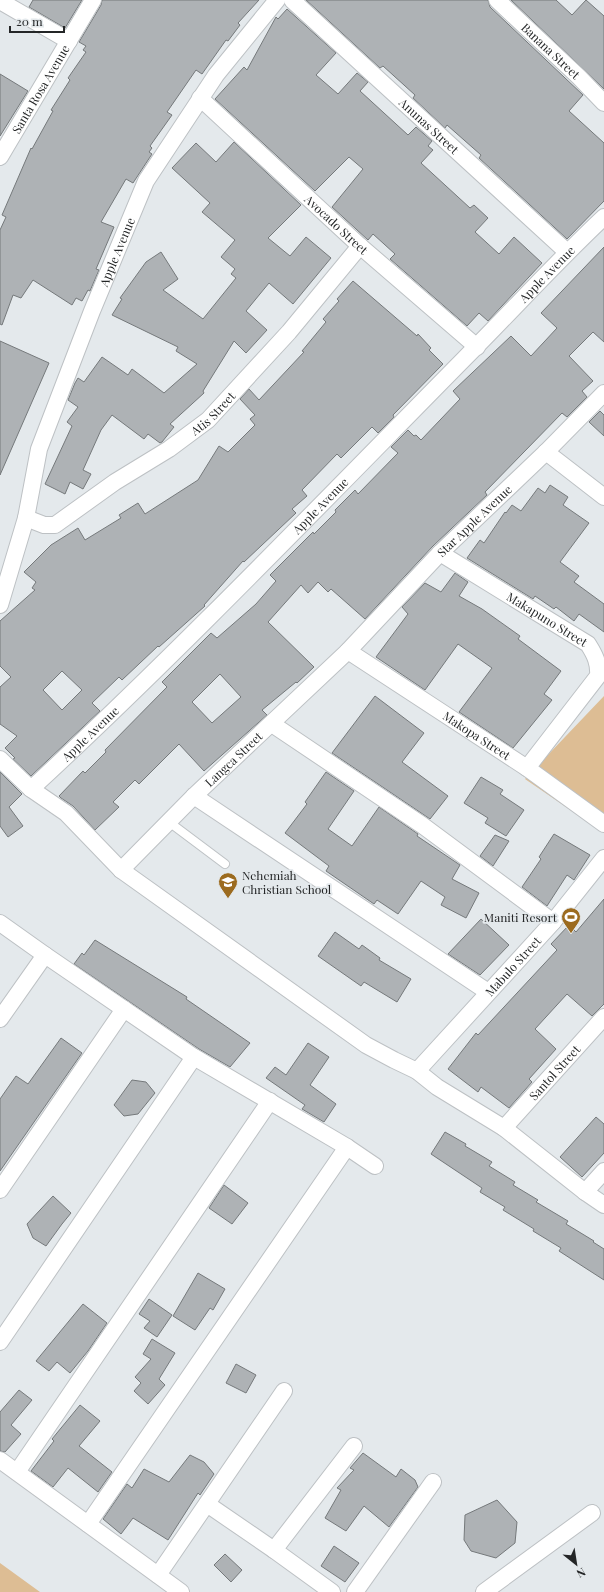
<svg xmlns="http://www.w3.org/2000/svg" width="604" height="1592" font-family="'Playfair Display',serif">
<style>
.green{fill:#ddbd94}
.building{fill:#aeb2b5;stroke:#75797b;fill-rule:evenodd}
.lines{fill:none;stroke-linecap:round;stroke-linejoin:round}
.service-casing{stroke:#bdc1c4;stroke-width:10}
.minor-casing{stroke:#bdc1c4;stroke-width:18}
.service{stroke:#fff;stroke-width:8}
.minor{stroke:#fff;stroke-width:16}
.labels{text-anchor:middle;dominant-baseline:central;stroke-width:3.5;stroke-linejoin:round;paint-order:stroke}
.street-label{font-size:12px;fill:#242627;stroke:#e4e9ec}
.poi-label{font-size:12px;fill:#242627;stroke:#e4e9ec;text-anchor:start}
</style>
<rect width="100%" height="100%" fill="#e4e9ec"/>
<path class="green" d="M604,696v137l-79,-54z
M0,1563l40,29h-40z"/>
<path class="building" d="M33,0h49l-17,28 -36,-21z
M102,0h157l-21,23 2,2 -12,16 -2,-1 -24,34 -6,-4 -29,42 5,3 -22,31 2,2 -3,4 3,2 -19,29 -7,-4 -25,43 13,5 -18,42 3,1 -9,21 -2,-1 -6,11 -6,-3 -4,7 -39,-25 -12,18 -8,-3 -11,30 -2,-1v-94l6,-13 -4,-2 29,-67 1,1 21,-38 -2,-1 19,-30 -2,-2 18,-26 -3,-2 3,-4 -7,-4 22,-37z
M306,0h182l2,7 93,88 -14,16 35,32v58l-37,38 -88,-81 2,-3 -34,-30 -2,3 -32,-30 2,-3 -32,-29 -3,2z
M511,0h45l16,15 14,-15 18,16v73z
M287,9l49,44 -20,22 22,19 19,-21 11,9 -8,9 48,44 8,-8 16,14 -4,5 5,4 -12,13 49,45 4,-3 14,13 -13,14 24,22 15,-17 28,26 -54,58 -9,-8 -12,13 -77,-67 5,-5 -22,-20 -5,6 -36,-33 31,-38 -14,-12 -34,34 -100,-92 29,-32 3,3 29,-53 2,2z
M0,74l28,17 -28,45z
M234,142l67,63 -33,33 22,18 16,-19 25,21 -38,46 -24,-21 -23,28 21,19 -21,23 -12,-12 -31,50 1,2 -34,31 4,3 -12,15 -2,1 -12,-9 -4,5 -32,-24 -11,15 -18,40 8,4 -8,15 -13,-7 -5,12 -20,-10 27,-58 -5,-4 11,-15 -10,-7 7,-17 3,-5 6,4 18,-25 26,18 4,-6 32,24 33,-29 -21,-13 2,-4 -66,-32 10,-16 -2,-1 26,-36 15,-10 17,27 -15,11 40,29 33,-41 -5,-4 4,-5 -14,-12 14,-17 -33,-28 8,-9 -38,-35 24,-25 20,19z
M604,247v95l-11,-10 -24,24 24,25 -11,10 5,6 -20,20 -5,-4 -77,79 2,3 -54,51 -68,73 -34,-30 -3,3 -10,-10 -10,11 -7,-8 -33,37 46,45 -17,16 -1,-1 -34,28 5,5 -63,56 -25,-27 -40,40 -4,-4 -22,22 6,5 -24,23 -22,-24 -12,-8 -2,-2 24,-25 2,2 21,-21 -1,-2 62,-63 -5,-5 49,-49 6,5 39,-34 20,-23 -6,-6 43,-43 1,2 22,-22 -1,-2 20,-20 3,4 40,-41 -7,-6 17,-17 6,6 2,-1 5,5 39,-41 -7,-8 58,-55 20,20 26,-28 -16,-15zM220,674l21,23 -29,26 -20,-21z
M353,281l64,55 1,-2 13,14 -2,2 14,14 -50,51 1,2 -16,16 -6,-6 -31,31 -4,-4 -35,36 5,6 -15,13 4,4 -52,49 -1,-1 -39,44 1,1 -46,41 -1,-1 -36,34 -3,-3 -27,26 8,8 -69,65 -18,-17 2,-1 -10,-10 12,-12 -17,-12v-37l11,-10 -11,-11v-45l35,-31 -3,-2 4,-6 -12,-10 27,-27 27,-17 7,12 36,-22 -2,-3 19,-12 7,11 53,-34 21,-34 9,6 27,-27 -5,-6 5,-4 -15,-16 9,-10 10,11 45,-48 -2,-1 24,-29 -3,-3 16,-18 -2,-2zM62,671l20,19 -20,20 -19,-20z
M0,341l49,22 -49,112z
M600,411l4,4v21l-15,-14z
M550,485l18,12 -5,8 26,18 -29,39 19,14 -5,6 30,22v28l-25,-18 -5,7 -18,-14 -2,2 -19,-13 -2,3 -66,-41 13,-18 4,3 21,-31 1,1 6,-8 9,6 17,-23 7,5z
M455,573l13,9 -9,14 23,13 38,27 -2,3 43,32 -17,23 8,6 -39,48 -54,-36 33,-44 -34,-24 -33,46 -49,-33 32,-43 -6,-7 23,-24 16,9z
M375,696l49,37 -22,29 46,34 -18,23 -98,-66z
M0,772l22,22 -13,13 14,19 -15,11 -8,-11z
M326,772l28,19 -26,38 24,17 27,-39 39,27 -1,2 43,29 -8,14 27,14 -13,25 -25,-13 4,-8 -24,-16 -23,33 -21,-14 -3,4 -48,-33 3,-5 -44,-33 22,-29 -2,-2z
M481,777l22,13 -3,4 24,16 -18,26 -21,-13 3,-5 -24,-15z
M554,834l36,21 -16,25 -7,-5 -20,31 -25,-19 19,-28 -2,-2z
M495,835l14,6 -16,25 -13,-10z
M604,899v105l-12,12 -25,-22 -32,35 21,20 -27,30 3,3 -23,26 -28,-21 -3,5 -30,-23 28,-36 2,2 79,-85 -6,-6 18,-19 7,7z
M481,919l28,26 -29,30 -32,-21z
M335,932l24,17 3,-4 18,13 -1,2 32,19 -14,23 -33,-20 -3,4 -43,-30z
M95,940l92,57 -1,2 64,44 -20,24 -31,-18 -125,-85 8,-11 2,2z
M61,1038l21,15 -82,118v-72l16,-23 12,8z
M308,1043l21,14 -19,28 26,19 -12,18 -22,-13 3,-4 -39,-27 9,-11 11,8z
M132,1080l14,2 9,11 -17,21 -14,2 -10,-11z
M596,1117l8,7v29l-22,24 -22,-20z
M445,1132l21,12 -1,2 27,16 -3,4 26,16 -2,3 25,15 -2,2 32,19 -2,3 28,17 -1,1 11,7v31l-45,-29 2,-3 -28,-17 1,-2 -31,-19 2,-3 -25,-15 2,-4 -51,-34z
M224,1185l24,18 -16,21 -23,-16z
M53,1196l18,17 -9,11 -16,22 -13,-8 -6,-14z
M198,1273l27,16 -12,21 -3,-2 -15,22 -22,-14z
M149,1299l23,16 -15,22 -13,-9 6,-7 -11,-7z
M83,1304l24,19 -19,28 -18,22 -13,-11 -8,9 -13,-10z
M152,1339l23,14 -16,26 6,6 -17,19 -14,-13 7,-8 -6,-6 16,-18 -8,-5z
M236,1364l20,11 -10,18 -20,-10z
M19,1390l13,10 -21,25 10,9 -16,18 -5,-1v-39z
M80,1405l20,16 -21,25 33,26 -14,20 -30,-24 -15,19 -22,-16 23,-30 -2,-2z
M363,1453l33,24 5,-8 14,11 3,7 -29,40 -25,-21 -18,25 -21,-13 16,-28 -4,-2 17,-18 -4,-2z
M190,1455l14,7 10,12 -14,21 -2,-2 -30,47 -35,-22 -12,16 -18,-15 24,-35 5,4 12,-19 25,13z
M497,1500l20,22 -2,21 -19,15 -25,-7 -7,-11 1,-25z
M334,1546l25,17 -14,19 -24,-16z
M225,1554l17,16 -11,12 -17,-17z"/>
<g class="lines">
<g class="service-casing">
<path id="service" d="M169,822l56,42"/>
</g>
<g class="minor-casing">
<g id="minor">
<path id="s1" d="M292,0l275,252"/>
<path id="s2" d="M497,0l82,77 25,26"/>
<path d="M0,1l69,40"/>
<path id="s3" d="M200,98l160,148 117,101"/>
<path id="s4" d="M0,157l93,-157"/>
<path d="M546,452l58,45"/>
<path id="s5" d="M26,518l18,7h11l60,-43 54,-33 39,-29 81,-88 71,-86"/>
<path id="s6" d="M440,553l148,91c7,11 11,19 10,32l-71,92"/>
<path id="s7" d="M0,605l26,-87 13,-69 53,-138 54,-130 70,-106 61,-75"/>
<path id="s8" d="M348,651l179,117 77,56"/>
<path d="M272,724l150,101 131,97"/>
<path d="M0,759l31,30 35,24 55,57 245,175 28,15 23,11 20,16 67,41 81,64 19,13"/>
<path id="s9" d="M31,789c149,-138 290,-285 433,-430 47,-47 91,-96 140,-142"/>
<path d="M194,796l294,196"/>
<path id="s10" d="M121,870l73,-74 154,-145 92,-98 106,-101 58,-59"/>
<path d="M0,923l45,32 149,102 153,90 28,19"/>
<path d="M0,1019l45,-64"/>
<path id="s11" d="M417,1071l136,-149 51,-64"/>
<path id="s12" d="M504,1128l100,-111"/>
<path d="M0,1190l124,-181"/>
<path d="M585,1192l19,-21"/>
<path d="M0,1342l194,-285"/>
<path d="M0,1460l181,132"/>
<path d="M17,1472l253,-371"/>
<path d="M207,1504l67,46 58,42"/>
<path d="M88,1524l259,-377"/>
<path d="M274,1550l80,-104"/>
<path d="M158,1575l126,-184"/>
<path d="M355,1592l78,-110"/>
<path d="M484,1592l108,-79"/>
</g>
</g>
<use href="#service" class="service"/>
<use href="#minor" class="minor"/>
</g>
<defs>
<g id="school-pin" transform="scale(1)"><path d="M0 17L-7.5 6A9.5 9.5 0 1 1 7.5 6Z" fill="#9c6b1f" stroke="#e4e9ec"/><path d="M0-5L7-2L0 1L-7-2ZM-4 1L0 2.5L4 1V4Q0 6-4 4Z" fill="#fff"/></g>
<g id="stadium-pin" transform="scale(1)"><path d="M0 17L-7.5 6A9.5 9.5 0 1 1 7.5 6Z" fill="#9c6b1f" stroke="#e4e9ec"/><path d="M0-5a6.5 5 0 1 0 0 10a6.5 5 0 1 0 0-10ZM-3.5-1.8h7v3.6h-7Z" fill="#fff"/></g>
</defs>
<g fill-rule="evenodd">
<use href="#school-pin" x="228" y="882"/>
<use href="#stadium-pin" x="571" y="917"/>
</g>
<g class="labels">
<g class="street-label">
<text stroke="none"><textPath href="#s2" startOffset="74">Banana Street</textPath></text>
<text stroke="none"><textPath href="#s4" startOffset="79">Santa Rosa Avenue</textPath></text>
<text stroke="none"><textPath href="#s1" startOffset="186">Anunas Street</textPath></text>
<text stroke="none"><textPath href="#s3" startOffset="186">Avocado Street</textPath></text>
<text stroke="none"><textPath href="#s7" startOffset="373">Apple Avenue</textPath></text>
<text stroke="none"><textPath href="#s9" startOffset="729">Apple Avenue</textPath></text>
<text stroke="none"><textPath href="#s5" startOffset="224">Atis Street</textPath></text>
<text stroke="none"><textPath href="#s9" startOffset="405">Apple Avenue</textPath></text>
<text stroke="none"><textPath href="#s10" startOffset="497">Star Apple Avenue</textPath></text>
<text stroke="none"><textPath href="#s6" startOffset="126">Makapuno Street</textPath></text>
<text stroke="none"><textPath href="#s9" startOffset="81">Apple Avenue</textPath></text>
<text stroke="none"><textPath href="#s8" startOffset="154">Makopa Street</textPath></text>
<text stroke="none"><textPath href="#s10" startOffset="158">Langca Street</textPath></text>
<text stroke="none"><textPath href="#s11" startOffset="142">Mabulo Street</textPath></text>
<text stroke="none"><textPath href="#s12" startOffset="75">Santol Street</textPath></text>
</g>
<g class="poi-label">
<text x="242" y="875">Nehemiah<tspan x="242" dy="14">Christian School</tspan></text>
<text x="557" y="917" text-anchor="end">Maniti Resort</text>
</g>
</g>
<g transform="translate(576 1564) rotate(150)" stroke="#e4e9ec" stroke-width="3" paint-order="stroke">
<path d="M0-3L7 15L0 10L-7 15Z" fill="#242627"/>
<text y="-6" font-size="11" font-weight="bold" text-anchor="middle" fill="#242627">N</text>
</g>
<path d="M10 26v6h54v-6" fill="none" stroke="#242627" stroke-width="2"/>
<text x="16" y="26" font-size="12" fill="#242627" stroke="#e4e9ec" stroke-width="3" paint-order="stroke">20 m</text>
</svg>
